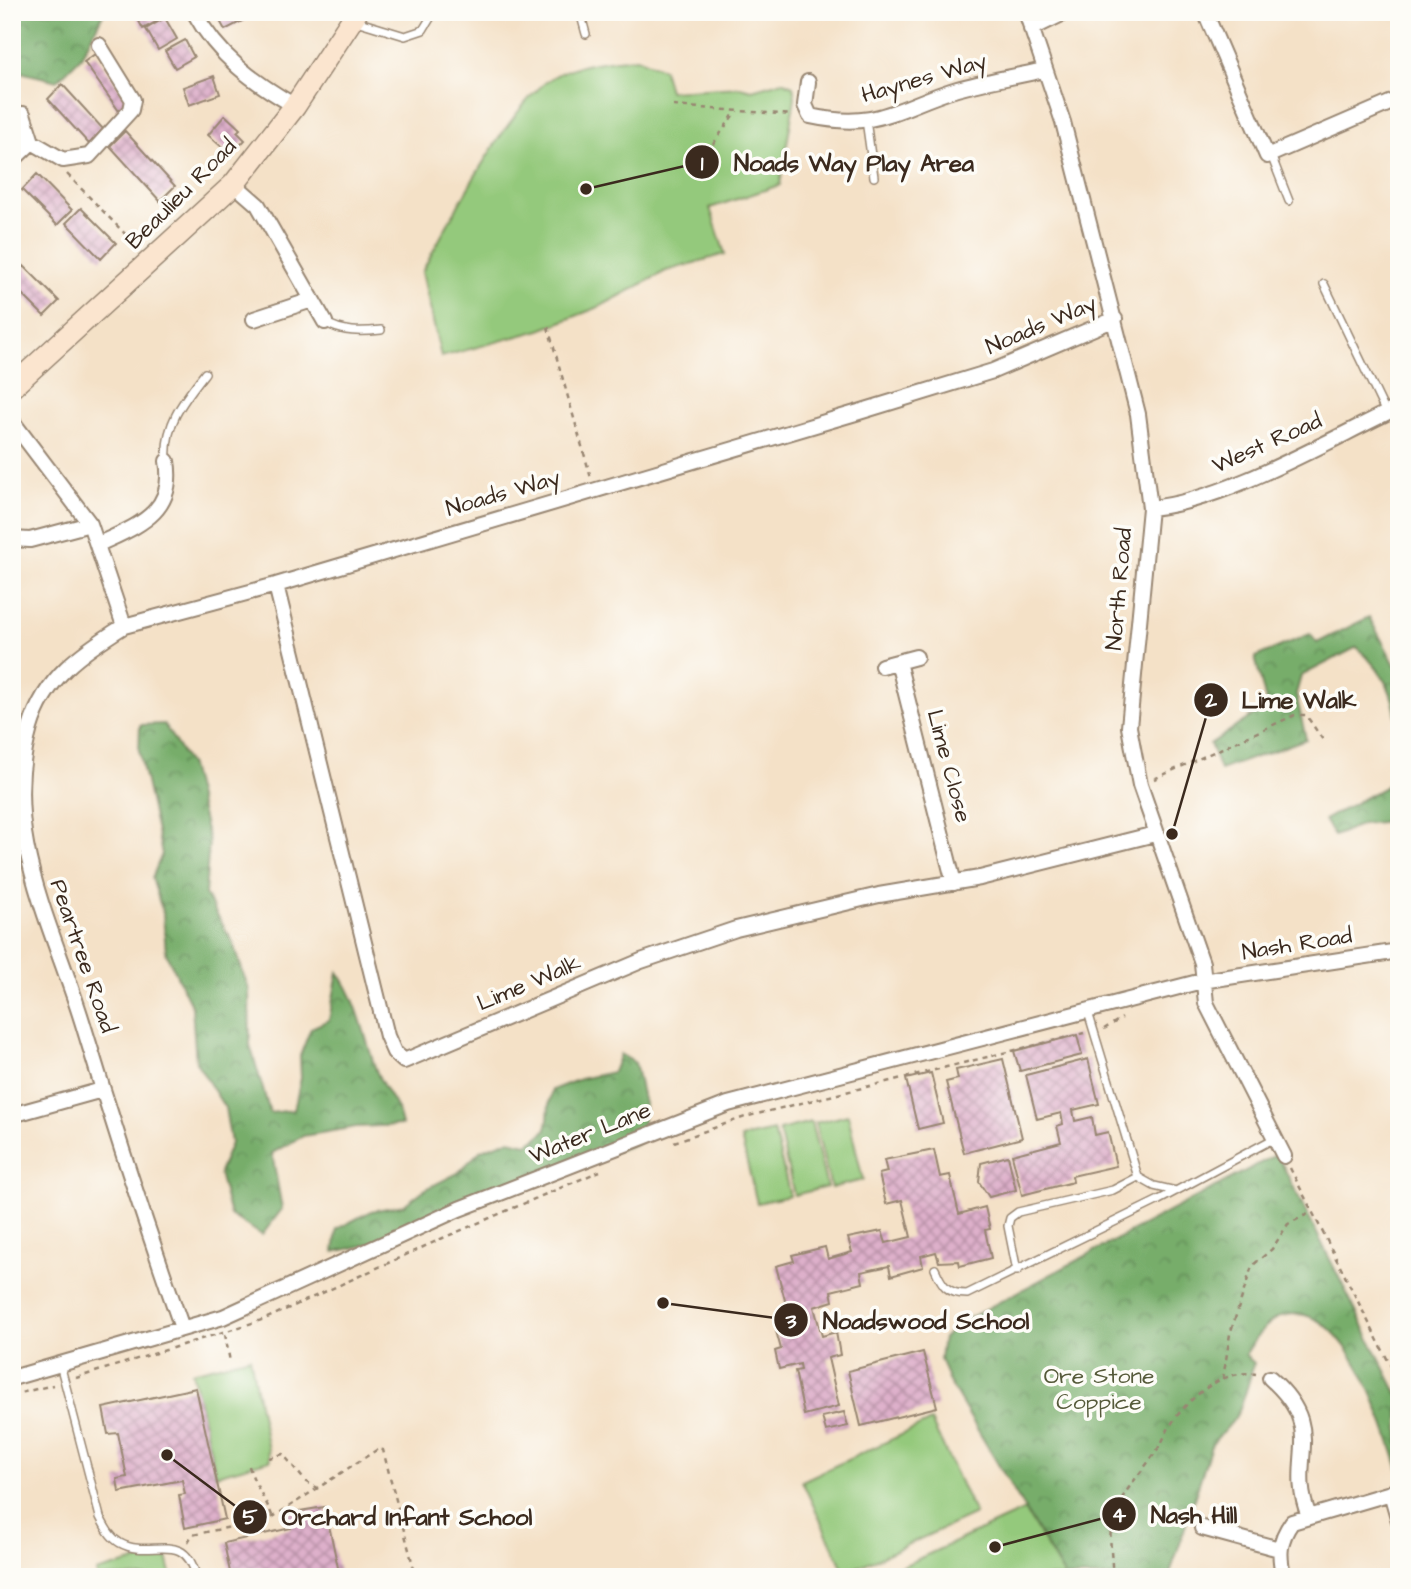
<svg xmlns="http://www.w3.org/2000/svg" width="1411" height="1589" font-family="'Architects Daughter',sans-serif">
<style>
.green{fill:#94c97b;stroke:#687a4c;stroke-width:2}
.forest{fill:url(#forest-crowns);stroke:#596c44;stroke-width:2}
.building{fill:url(#building-cross-hatch)}
.lines{fill:none;stroke-linecap:round;stroke-linejoin:round}
.lane-casing{stroke:#988672;stroke-width:10}
.street-casing{stroke:#988672;stroke-width:18}
.secondary-casing{stroke:#988672;stroke-width:24}
.path{stroke:#988672;stroke-width:2.5;stroke-dasharray:5 5;stroke-linecap:butt}
.lane{stroke:#fff;stroke-width:7}
.street{stroke:#fff;stroke-width:14}
.secondary{stroke:#fbe5cf;stroke-width:21}
.labels{text-anchor:middle;dominant-baseline:central;stroke-width:7;stroke-linejoin:round;paint-order:stroke}
.street-label{font-size:23px;fill:#3b2a1e;stroke:#fdfcf7}
.park-label{font-size:23px;fill:#565a3a;stroke:#fdfcf7}
.leader{fill:none;stroke:#3b2a1e;stroke-width:2.5}
.callout-dot{fill:#3b2a1e;stroke:#fdfcf7;stroke-width:2.5}
.mark-label{font-size:21px;text-anchor:middle;font-weight:bold;fill:#fff}
.callout-label{font-size:24px;text-anchor:middle;font-weight:bold;fill:#3b2a1e;stroke:#fdfcf7;stroke-width:7;stroke-linejoin:round;paint-order:stroke}
</style>
<defs>
<pattern id="forest-crowns" width="20" height="18" patternUnits="userSpaceOnUse" patternTransform="scale(1.75)"><rect width="20" height="18" fill="#77ad6b"/><path d="M2 6a3 3 0 1 1 6 0M12 15a3 3 0 1 1 6 0" fill="none" stroke="#638d57"/></pattern>
<pattern id="building-cross-hatch" width="8" height="8" patternUnits="userSpaceOnUse" patternTransform="scale(1.75)"><rect width="8" height="8" fill="#deb0cb"/><path d="M0 0l8 8M0 8l8-8" fill="none" stroke="#b58fa4"/></pattern>
</defs>
<rect width="100%" height="100%" fill="#fdfcf7"/>
<filter id="ink" filterUnits="userSpaceOnUse"><feTurbulence type="fractalNoise" baseFrequency=".0143" numOctaves="2"/><feDisplacementMap in="SourceGraphic" scale="14" xChannelSelector="R" yChannelSelector="G"/><feConvolveMatrix kernelMatrix="1 2 1 2 8 2 1 2 1" color-interpolation-filters="sRGB"/></filter>
<filter id="wash" filterUnits="userSpaceOnUse"><feTurbulence type="fractalNoise" baseFrequency=".00686" numOctaves="4" result="noise"/><feDisplacementMap in="SourceGraphic" scale="28" xChannelSelector="R" yChannelSelector="G"/><feGaussianBlur stdDeviation="1.57" result="paint"/><feColorMatrix in="noise" values="0 0 0 0 0 0 0 0 0 0 0 0 0 0 0 0 0 1.4 0 .05"/><feComposite in="paint" operator="in"/></filter>
<g filter="url(#wash)">
<rect width="100%" height="100%" fill="#f4e1c7"/>
<path class="green" d="M636,58l27,11 6,22 71,-4 12,3 31,-9 10,5 2,11 -15,88 -70,23 15,46 -59,17 -67,36 -59,23 -99,27 -19,-85c27,-50 86,-166 131,-195 23,-14 56,-16 83,-19z
M848,1115l15,65 -32,8 -16,-65z
M811,1122l16,65 -33,8 -15,-65z
M774,1131l16,65 -33,7 -16,-65z
M250,1357l20,103 -54,15 -24,-103z
M931,1421l44,93 -130,59 -43,-92z
M1025,1510l40,67h-186l128,-59z
M166,1553l6,24h-75l-1,-5z"/>
<path class="forest" d="M12,12h92l-23,45 -24,24 -45,-11z
M1369,617l30,55v69c-3,-43 -10,-64 -42,-94l-56,29 -5,18 10,45 -86,31 -10,-26 57,-38 -12,-49 55,-23 7,9z
M164,724l26,42 19,76 -4,52 28,49 16,47 1,55 20,68 24,-3 7,-32 -1,-22 11,-28 18,-8 9,-48c21,30 26,64 38,98 7,20 22,33 26,55l-46,2 -53,9 -31,17 10,56 -20,26 -32,-20 -11,-42 12,-30 -6,-35 -29,-46 -4,-55 -26,-54 -3,-40 -11,-35 10,-24 -23,-103 1,-26z
M1399,779v41l-37,4 -28,12 -10,-16z
M620,1054l15,9 10,45 -5,34 -273,103 -33,7 3,-23 34,-18 33,-6 20,-15 34,-17 23,-23 28,-10 18,4c31,-16 16,-25 25,-54l28,-11 33,-7z
M1277,1154l122,243v73c-13,-44 -53,-174 -117,-154 -17,6 -28,25 -37,39l9,8c-5,17 -9,37 -18,53 -6,11 -18,19 -25,30l-42,131h-104l-117,-197 -8,-22 3,-20 26,-20z"/>
<g id="blocks">
<path class="building" d="M134,12h28l3,5 -22,12z
M215,12h25l4,8 -19,10z
M165,18l12,21 -19,11 -12,-21z
M185,40l9,17 -19,11 -10,-17z
M95,54l35,49 -11,8 -35,-49z
M214,76l6,18 -31,11 -6,-18z
M62,84l41,45 -14,15 -41,-45z
M225,115l15,14 -3,3 8,8 -14,15 -23,-20z
M125,131l50,55 -15,15 -50,-55z
M37,174l35,36 -15,15 -35,-35z
M81,208l35,35 -15,16 -35,-36z
M24,266l35,35 -15,15 -32,-32v-7z
M1077,1035l5,20 -62,16 -6,-20z
M1003,1059l19,79 -58,15 -18,-71 12,-3 -2,-9z
M1088,1059l11,45 -26,6 2,11 17,-4 3,18 13,-3 8,34 -44,10 1,6 -51,13 -10,-40 49,-13 -4,-16 6,-2 -2,-11 -24,6 -11,-44z
M931,1073l12,50 -25,6 -12,-50z
M934,1150l6,27 10,-2 9,39 26,-7 5,22 -5,1 6,28 -31,8 -1,-5 -20,1 -3,-10 -15,4 2,11 -32,9 -2,-10 -28,6 2,11 -32,8 2,10 -19,6 8,29 14,-4 4,23 -12,3 11,48 -35,9 -9,-44 6,-1 -1,-6 -21,5 -4,-18 6,-2 -5,-18 16,-4 -16,-61 18,-5 -2,-6 33,-8 3,12 24,-7 -4,-14 34,-7 4,12 25,-6 -9,-37 -16,4 -7,-30 8,-2 -3,-12z
M1008,1156l8,34 -27,7 -10,-15 2,-19z
M923,1352l14,55 -76,19 -13,-55z
M196,1388l29,131 -40,9 -6,-33 6,-1 -3,-14 -63,12 -2,-13 10,-2 -9,-44 -10,1 -5,-26z
M844,1412l4,14 -22,5 -4,-14z
M325,1507l15,70h-109l-7,-34 67,-15 -4,-15z"/>
</g>
</g>
<g filter="url(#ink)">
<use href="#blocks" fill-opacity="0" stroke="#988672" stroke-width="2"/>
<g class="lines">
<g class="lane-casing">
<path id="lane" d="M580,12l6,22
M356,21l49,15 18,-6 11,-18
M866,120l8,57
M1271,155l18,46
M1324,284l62,129
M325,322c17,11 37,10 56,8
M167,461c-3,-37 16,-60 38,-88
M1088,1012l50,165 16,9 22,5
M935,1269c7,16 12,25 32,25l192,-94 116,-62
M1017,1271l-9,-45 2,-8 8,-6 95,-22 25,-13
M60,1364l40,153c5,10 10,20 20,26 30,17 64,-15 76,33"/>
</g>
<g class="street-casing">
<path id="street" d="M194,12c24,44 59,70 101,94
M1026,12l37,110 75,292 12,94 -21,219 11,58 62,178 4,40 78,153
M1205,12l62,144 132,-57
M1031,29l35,-17
M808,82l-3,23 5,11c69,15 87,-9 147,-27 28,-8 58,-12 86,-19
M23,114l9,28
M12,161l20,-19 31,18 26,-4 42,-46 2,-10 -34,-55
M234,184l24,21 67,117
M254,319l58,-19
M12,421l78,103 34,102 152,-41 583,-173 134,-41 122,-52
M1150,508c74,-6 180,-69 249,-101
M12,539l18,1 60,-16
M97,545c39,-19 79,-31 70,-84
M276,585l111,451 7,16 10,9 237,-100 95,-32 143,-34 101,-17 175,-44
M124,626c-43,27 -79,51 -94,102 -30,104 22,196 52,293 31,103 64,205 100,307
M898,662l56,221
M882,666l34,-9
M12,1115l90,-25
M12,1378l211,-61 236,-108 269,-105 474,-123 197,-30
M1270,1378c60,53 15,81 39,138
M1391,1493l8,28
M1202,1528l77,21
M1284,1577c-6,-22 -5,-37 8,-55l99,-29 8,-5"/>
</g>
<g class="secondary-casing">
<path id="secondary" d="M12,387l222,-203 61,-78 62,-94"/>
</g>
<path class="path" d="M673,106l120,9
M696,169l40,-58
M67,174l64,66 12,2
M548,327l43,151
M1393,428l6,13
M1154,779l141,-64h11l17,25
M1104,1029l18,-11
M674,1142l71,-25 339,-84
M1290,1168l109,214
M225,1334l5,28
M76,1378l189,-59 178,-81 157,-67
M1223,1379l7,-45 22,-68 20,-17 16,-25 24,-12
M12,1395l41,-10
M269,1458l14,-4 23,28 12,6
M249,1466c5,19 17,33 24,52
M188,1542l4,-7 78,-16 108,-70 5,1 33,127
M1112,1577c1,-16 -3,-33 -1,-48 5,-34 31,-55 48,-82 5,-8 8,-17 13,-24 16,-25 52,-55 84,-49"/>
<use href="#lane" class="lane"/>
<use href="#street" class="street"/>
<use href="#secondary" class="secondary"/>
</g>
</g>
<g class="labels">
<g class="street-label">
<text transform="translate(924 78) rotate(-16)">Haynes Way</text>
<text transform="translate(181 194) rotate(-45)">Beaulieu Road</text>
<text transform="translate(1041 325) rotate(-23)">Noads Way</text>
<text transform="translate(1267 443) rotate(-24)">West Road</text>
<text transform="translate(503 493) rotate(-16)">Noads Way</text>
<text transform="translate(1119 589) rotate(-85)">North Road</text>
<text transform="translate(949 766) rotate(75)">Lime Close</text>
<text transform="translate(1297 944) rotate(-9)">Nash Road</text>
<text transform="translate(83 956) rotate(71)">Peartree Road</text>
<text transform="translate(529 983) rotate(-23)">Lime Walk</text>
<text transform="translate(590 1133) rotate(-22)">Water Lane</text>
</g>
<g class="park-label">
<text x="1099" y="1376">Ore Stone<tspan x="1099" dy="26">Coppice</tspan></text>
</g>
</g>
<path class="leader" d="M586 189L702 162M1172 834L1211 700M663 1303L791 1320M995 1547L1119 1514M167 1455L250 1517"/>
<g class="callout-dot">
<circle cx="586" cy="189" r="7"/>
<circle cx="1172" cy="834" r="7"/>
<circle cx="663" cy="1303" r="7"/>
<circle cx="995" cy="1547" r="7"/>
<circle cx="167" cy="1455" r="7"/>
<circle cx="702" cy="162" r="18"/>
<circle cx="1211" cy="700" r="18"/>
<circle cx="791" cy="1320" r="18"/>
<circle cx="1119" cy="1514" r="18"/>
<circle cx="250" cy="1517" r="18"/>
</g>
<g class="mark-label">
<text x="702" y="170">1</text>
<text x="1211" y="707">2</text>
<text x="791" y="1328">3</text>
<text x="1119" y="1522">4</text>
<text x="250" y="1524">5</text>
</g>
<g class="callout-label">
<text x="854" y="171">Noads Way Play Area</text>
<text x="1299" y="708">Lime Walk</text>
<text x="926" y="1329">Noadswood School</text>
<text x="1194" y="1523">Nash Hill</text>
<text x="407" y="1525">Orchard Infant School</text>
</g>
<rect width="1411" height="1589" fill="none" stroke="#fdfcf7" stroke-width="42"/>
</svg>
